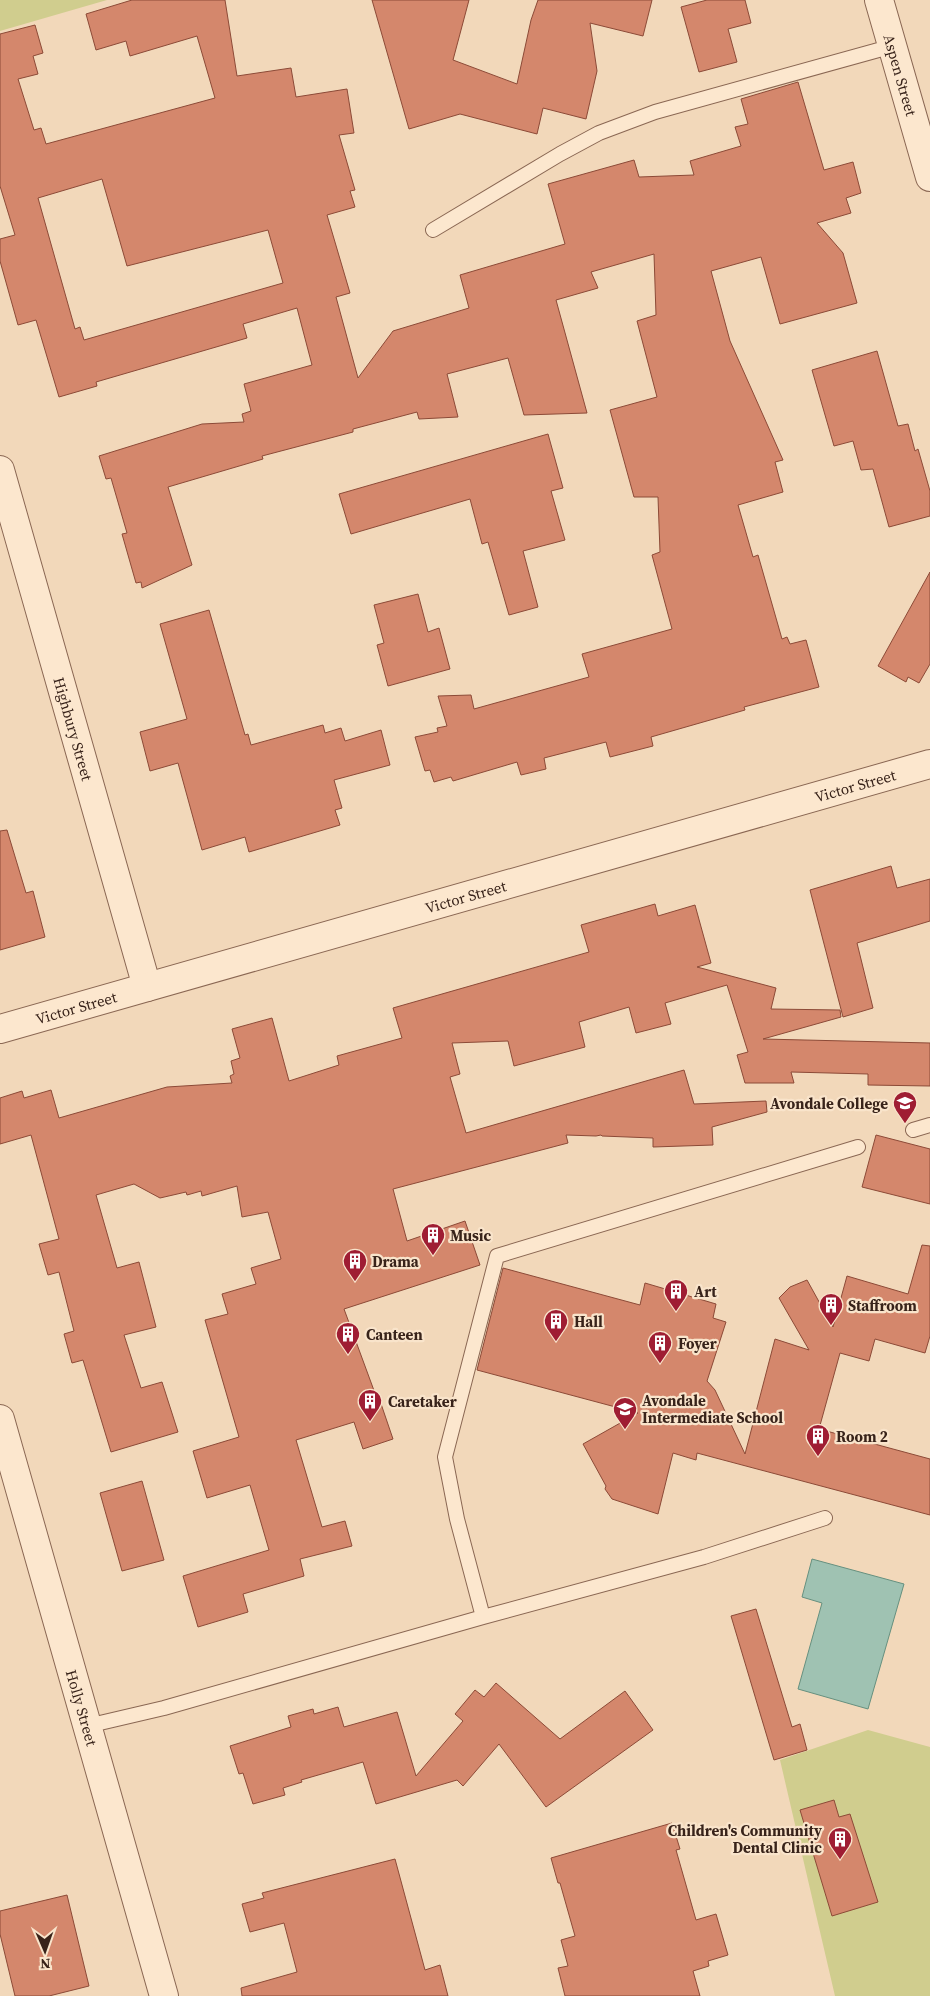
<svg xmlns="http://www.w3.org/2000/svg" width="930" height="1996" font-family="'Source Serif 4',serif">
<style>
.green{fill:#d0cd8e}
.water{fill:#9fc2b2;stroke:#66907f}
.building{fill:#d4876c;stroke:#8c4a37;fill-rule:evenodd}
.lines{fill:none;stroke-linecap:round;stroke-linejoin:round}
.service-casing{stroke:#8a6753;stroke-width:16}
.minor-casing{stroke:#8a6753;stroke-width:30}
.tertiary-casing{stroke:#8a6753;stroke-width:30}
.service{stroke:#fce7ce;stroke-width:14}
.minor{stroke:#fce7ce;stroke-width:28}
.tertiary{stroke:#fce7ce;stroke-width:28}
.labels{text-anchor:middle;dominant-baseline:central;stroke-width:4.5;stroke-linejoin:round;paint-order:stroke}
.street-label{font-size:15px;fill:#38231a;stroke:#f9e4cb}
.poi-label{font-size:15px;font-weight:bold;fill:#38231a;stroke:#f9e4cb;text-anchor:start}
</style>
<rect width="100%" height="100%" fill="#f2d8ba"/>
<path class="green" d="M0,0h107l-107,31z
M868,1730l62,17v249h-95l-55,-236z"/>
<path class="water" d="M812,1559l92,25 -36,125 -70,-20 24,-86 -20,-6z"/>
<path class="building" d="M132,0h93l12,76 54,-8 5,29 51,-8 7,44 -15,2 16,55 -5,1 5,16 -28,8 23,78 -14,4 22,81 35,-47 76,-23 -9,-33 105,-31 -17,-60 86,-24 5,17 55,-2 -4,-14 51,-15 -6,-19 13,-3 -7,-25 57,-17 26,88 29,-8 8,31 -15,5 5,15 -34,10 26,30 14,50 -77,21 -19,-67 -50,14 19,70 53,119 -8,2 8,30 -45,13 15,52 5,-2 24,84 5,-2 3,7 16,-4 13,47 -75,20 1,3 -94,27 2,9 -43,11 -4,-15 -62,16 2,11 -25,6 -4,-13 -64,19 -2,-4 -17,5 -4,-12 -5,1 -10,-34 23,-5 -1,-4 10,-2 -9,-30 33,-1 3,14 115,-32 -7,-23 90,-25 -20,-74 8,-3 -2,-55h-24l-24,-87 47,-13 -20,-76 19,-6 -2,-61 -63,18 7,16 -42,12 31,113 -63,2 -16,-57 -61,16 11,43 -39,2 -2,-7 -64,17v3l-91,24 1,3 -95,28 24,78 -50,23 -1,-6 -5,1 -14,-49 5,-1 -16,-55 -5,1 -7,-23 103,-32 42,-2 -2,-8 9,-3 -7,-27 68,-19 -15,-57 -54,16 4,14 -151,44 1,4 -38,11 -23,-77 -18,5 -18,-64v-22l15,-4 -15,-49v-152l35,-9 8,28 -10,3 5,18 -20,5 16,51 7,-2 5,16 169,-46 -18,-62 -67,20 -4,-15 -30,9 -10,-36zM102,179l25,87 141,-36 15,53 -199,57 -4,-13 -5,2 -37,-131z
M372,0h97l-16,60 64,24 14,-64 7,-20h114l-9,36 -53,-13 7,48 -11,48 -43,-11 -6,26 -77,-20 -51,15z
M707,0h38l6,23 -23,6 9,33 -38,10 -18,-65z
M877,351l21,75 10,-2 7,27 3,-2 12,42v25l-41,11 -16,-58 -12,1 -8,-29 -19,5 -22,-76z
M548,434l15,54 -12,3 14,49 -42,11 15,56 -29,8 -21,-73 -6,2 -12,-45 -119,35 -12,-40z
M930,572v92l-11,19 -11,-6 -2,5 -28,-16z
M418,594l10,38 11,-4 11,41 -62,17 -11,-41 7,-2 -10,-38z
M209,610l36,125 3,-1 3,11 72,-20 2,8 16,-5 4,13 36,-11 9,35 -56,15 8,28 -7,2 5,15 -91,27 -4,-15 -43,13 -24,-87 -28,8 -10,-39 47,-13 -27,-95z
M7,830l19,63 7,-2 12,46 -45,13v-119z
M891,866l6,22 33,-9v42l-73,22 16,65 -30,9 -33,-127z
M655,904l3,12 37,-11 16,58 -14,4 79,21 -5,21 69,1 1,7 -78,22 167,4v43l-62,-1v-11l-77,-2 3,11h-49l-8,-28 11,-3 -21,-67 -62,18 6,21 -35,9 -7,-26 -50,15 6,25 -71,19 -6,-25 -56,2 8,31 -10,3 16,56 218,-63 10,34 72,-3 1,11 -55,15 1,18 -60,2v-9l-51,-2 -1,-1 -5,1 -30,-1 2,8 -175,46 14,52 58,-20 15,44 -136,44 32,87 2,-1 15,44 -30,10 -9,-27 -58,18 26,87 23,-6 7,25 -52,13 4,17 -61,18 5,18 -50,15 -15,-51 86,-26 -19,-65 -43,13 -14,-47 46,-14 -34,-117 23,-6 -6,-20 34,-10 -5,-16 30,-9 -13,-47 -26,5 -5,-31 -35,10 -1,-5 -14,4 -1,-3 -26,6 -26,-14 -38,11 21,73 22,-6 17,65 -32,8 17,53 21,-6 16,50 -67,20 -28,-92 -11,3 -8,-29 10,-3 -15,-59 -11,3 -9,-31 20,-5 -28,-104 -31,9v-46l22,-7 2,7 27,-8 8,28 108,-31 65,-4 -2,-7 4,-2 -3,-13 9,-3 -8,-29 40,-11 17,63 50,-16 -2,-9 65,-18 -9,-30 196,-56 -8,-27z
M876,1135l54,14v55l-68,-17z
M922,1245l8,1v90l-5,17 -50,-14 -6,22 -29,-8 -21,76 111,30v56l-233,-62 -1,7 -23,-7 -15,61 -46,-15 -7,-10 1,-3 -23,-42 55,-31 -161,-43 26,-102 137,37 5,-22 71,21 -3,14 13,4 -19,59 8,9 30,64 30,-115 34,11 -30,-52 11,-11 17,-7 26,47 14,-51 61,18z
M142,1481l22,79 -42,11 -22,-78z
M756,1609l36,118 8,-3 7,26 -33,10 -43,-144z
M496,1683l64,56 65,-48 28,39 -107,77 -47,-63 -36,42 -6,-6 -81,24 -13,-42 -62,18 1,2 -19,6 2,7 -32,9 -10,-31 -4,1 -9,-28 61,-19 -3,-11 25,-7 1,5 24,-7 6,20 53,-15 19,64 47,-55 -8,-7 20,-24 9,7z
M834,1800l5,17 11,-3 28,88 -46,14 -32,-106z
M672,1823l8,26 -4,1 20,70 20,-6 12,41 -20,6 1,5 -16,5 7,25h-135l-7,-28 10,-2 -7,-26 14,-4 -15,-53h-2l-7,-25z
M395,1859l30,111 15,-5 8,31h-206l-1,-8 56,-16 -13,-49 -34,9 -8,-28 22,-6 -2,-5z
M67,1895l22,91 -40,10h-34l-15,-62v-23z"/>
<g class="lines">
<g class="service-casing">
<path id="service" d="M433,230l127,-76 39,-21 56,-21 238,-66
M913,1130l17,-5
M483,1617l-26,-98 -12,-62 52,-201 361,-109
M87,1726l77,-18 319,-91 221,-60 121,-39"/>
</g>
<g class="minor-casing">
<g id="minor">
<path id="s1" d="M879,0l51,177"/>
<path id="s2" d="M0,470l147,517"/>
<path id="s3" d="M0,1419l164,577"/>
</g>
</g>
<g class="tertiary-casing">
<g id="tertiary">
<path id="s4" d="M0,1029l930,-265"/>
</g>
</g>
<use href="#service" class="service"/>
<use href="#minor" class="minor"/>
<use href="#tertiary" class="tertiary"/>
</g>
<defs>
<g id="school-pin" transform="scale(1.25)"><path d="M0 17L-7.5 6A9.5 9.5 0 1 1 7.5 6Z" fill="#9f1d33" stroke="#f9e4cb"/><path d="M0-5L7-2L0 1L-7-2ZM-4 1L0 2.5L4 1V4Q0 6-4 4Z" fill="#fff"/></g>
<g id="building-pin" transform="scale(1.25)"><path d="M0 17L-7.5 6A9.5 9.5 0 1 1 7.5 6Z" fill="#9f1d33" stroke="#f9e4cb"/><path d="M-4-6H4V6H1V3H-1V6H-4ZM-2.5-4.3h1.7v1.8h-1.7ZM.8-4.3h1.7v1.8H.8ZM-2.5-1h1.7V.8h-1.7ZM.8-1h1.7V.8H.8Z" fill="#fff"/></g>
</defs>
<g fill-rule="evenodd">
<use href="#school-pin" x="905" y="1103"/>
<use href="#building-pin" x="433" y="1235"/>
<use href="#building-pin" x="355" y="1261"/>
<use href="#building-pin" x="676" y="1291"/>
<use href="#building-pin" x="831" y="1305"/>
<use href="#building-pin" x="556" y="1321"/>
<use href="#building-pin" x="348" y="1334"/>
<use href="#building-pin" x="660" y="1343"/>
<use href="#building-pin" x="370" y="1401"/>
<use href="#school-pin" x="625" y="1409"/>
<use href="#building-pin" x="818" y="1436"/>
<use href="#building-pin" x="840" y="1839"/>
</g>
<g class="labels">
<g class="street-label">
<text stroke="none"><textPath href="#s1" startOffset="78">Aspen Street</textPath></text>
<text stroke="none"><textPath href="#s2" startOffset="269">Highbury Street</textPath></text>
<text stroke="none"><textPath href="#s4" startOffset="889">Victor Street</textPath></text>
<text stroke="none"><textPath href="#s4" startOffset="484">Victor Street</textPath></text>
<text stroke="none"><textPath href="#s4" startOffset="79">Victor Street</textPath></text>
<text stroke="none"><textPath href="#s3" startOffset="300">Holly Street</textPath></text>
</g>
<g class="poi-label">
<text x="888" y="1103" text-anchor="end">Avondale College</text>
<text x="450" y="1235">Music</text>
<text x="372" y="1261">Drama</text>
<text x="694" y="1291">Art</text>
<text x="848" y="1305">Staffroom</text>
<text x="574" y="1321">Hall</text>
<text x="366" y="1334">Canteen</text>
<text x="678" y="1343">Foyer</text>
<text x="642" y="1400">Avondale<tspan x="642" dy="17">Intermediate School</tspan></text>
<text x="388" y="1401">Caretaker</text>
<text x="836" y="1436">Room 2</text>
<text x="822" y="1830" text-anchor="end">Children's Community<tspan x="822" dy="17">Dental Clinic</tspan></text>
</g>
</g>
<g transform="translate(45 1951) rotate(178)" stroke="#f9e4cb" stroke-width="4" paint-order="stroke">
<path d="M0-4L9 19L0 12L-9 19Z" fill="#38231a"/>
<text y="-8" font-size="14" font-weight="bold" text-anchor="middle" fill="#38231a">N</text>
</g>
</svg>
